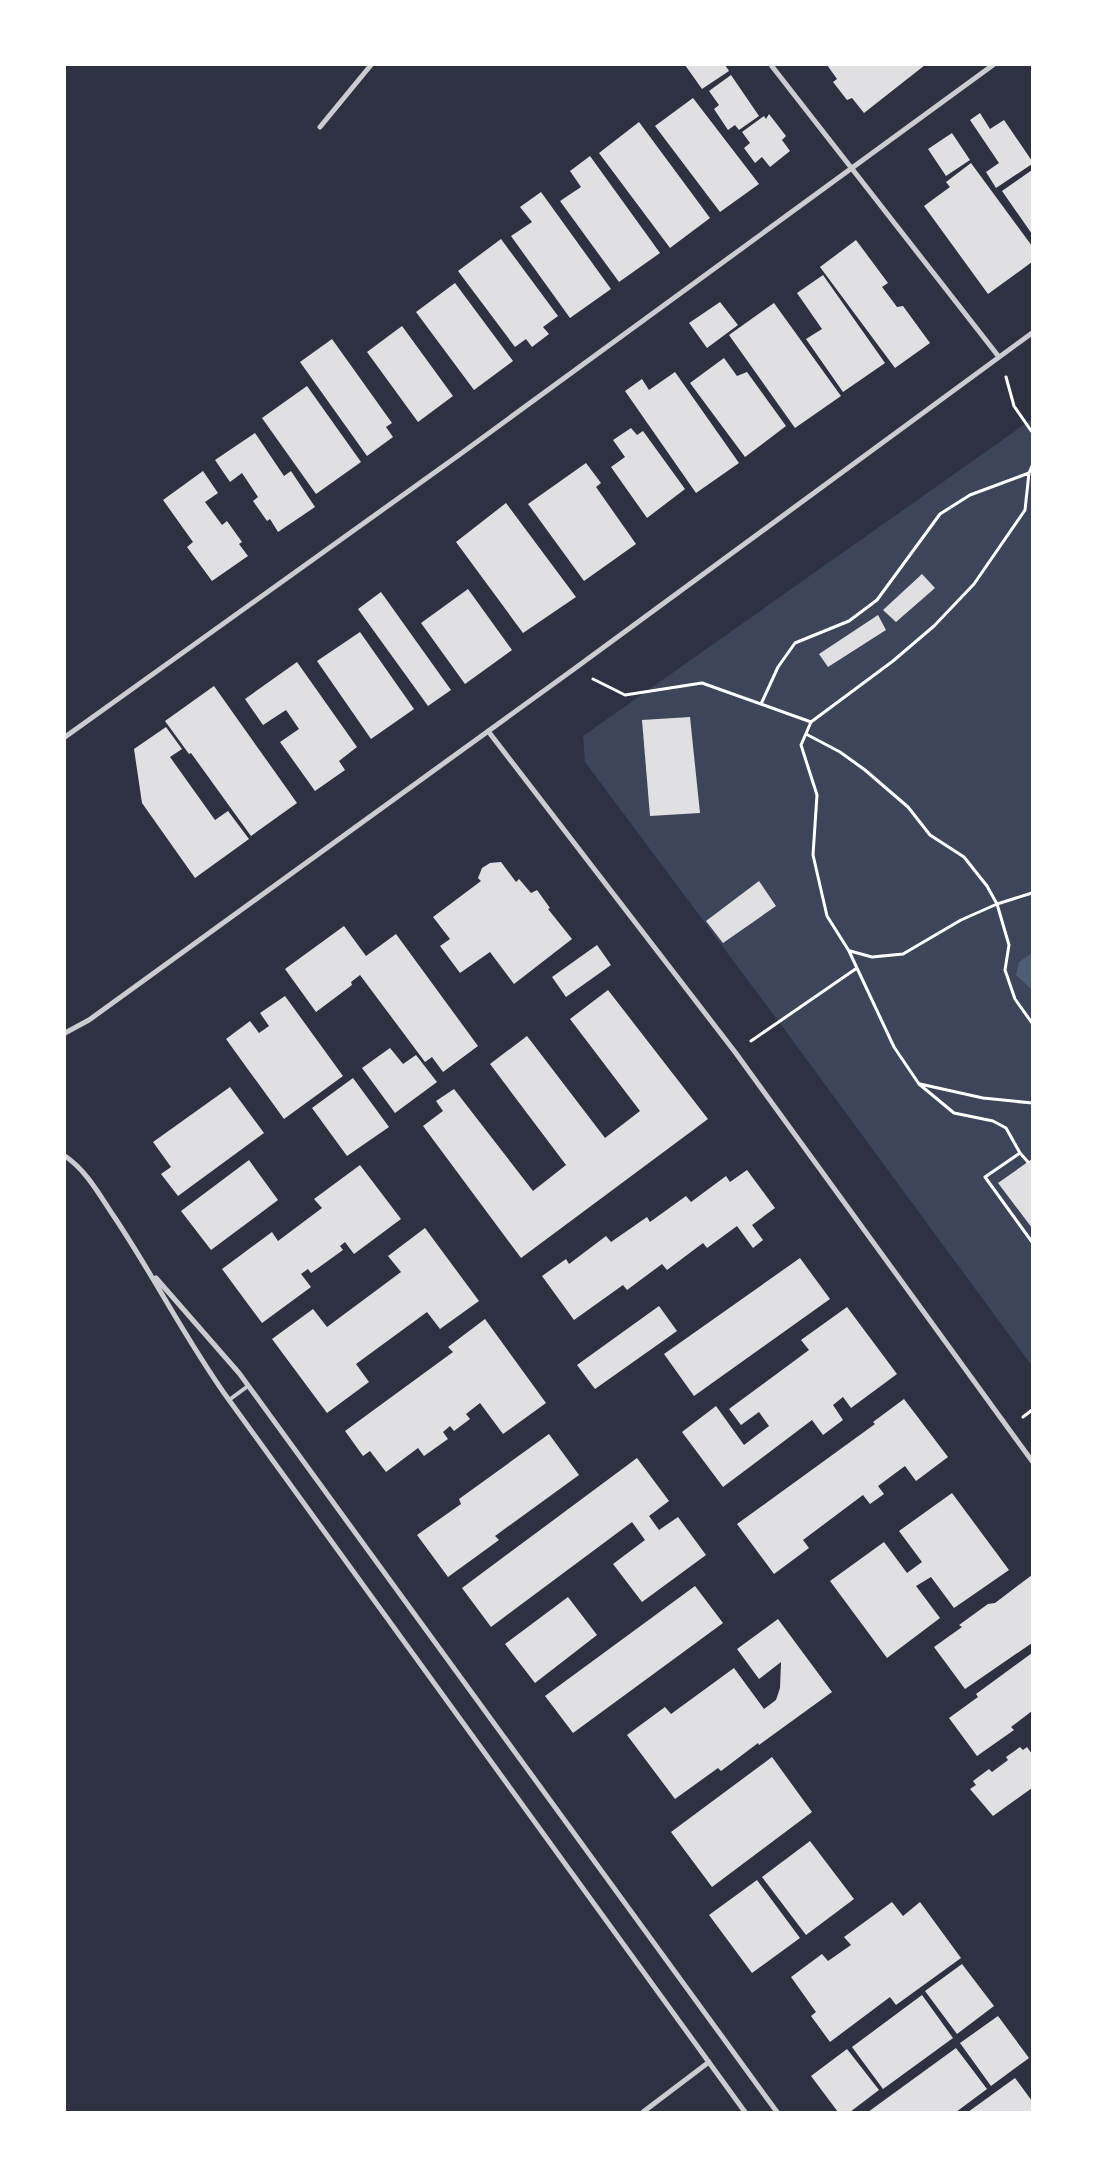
<svg xmlns="http://www.w3.org/2000/svg" width="1097" height="2177" font-family="'IBM Plex Serif',serif">
<style>
.green{fill:#3c4559}
.water{fill:#4f5d75}
.building{fill:#e0e0e3}
.lines{fill:none;stroke-linecap:round;stroke-linejoin:round}
.path{stroke:#fff;stroke-width:3}
.service{stroke:#caccd0;stroke-width:4}
.minor{stroke:#caccd0;stroke-width:5}
</style>
<rect width="100%" height="100%" fill="#2d3142"/>
<path class="green" d="M1032,419v947l-253,-344 -194,-260 -2,-26z"/>
<path class="water" d="M1032,953v37l-16,-15 3,-13z"/>
<path class="building" d="M685,65h40l4,6 -27,18z
M827,65h98l-61,48 -12,-15 -5,2 -14,-18 4,-3z
M731,75l28,41 -20,14 -4,-5 -7,5 -14,-21 5,-4 -10,-14z
M693,98l66,86 -39,28 -65,-86z
M980,113l10,16 14,-9 28,41v3l-36,24 -10,-16 13,-9 -29,-43z
M769,114l17,22 -4,4 8,11 -20,16 -8,-10 -7,6 -11,-15 6,-5 -8,-11 22,-16 2,3z
M639,122l71,96 -40,30 -71,-95z
M952,133l18,27 -24,16 -18,-27z
M590,156l70,97 -41,29 -59,-81 21,-14 -11,-16z
M971,163l61,83v16l-44,32 -64,-88 26,-19 -4,-5z
M1032,170v64l-30,-43z
M541,192l70,97 -41,29 -59,-82 21,-14 -12,-15z
M501,239l57,77 -15,11 6,7 -17,13 -6,-8 -11,8 -57,-76z
M856,240l32,43 -6,4 15,20 6,-1 27,37 -35,25 -75,-101z
M823,275l62,88 -42,29 -37,-53 16,-10 -25,-36z
M455,283l58,78 -39,29 -58,-78z
M720,302l18,23 -31,23 -18,-25z
M774,303l67,93 -46,32 -66,-93z
M402,326l51,70 -35,26 -51,-70z
M332,339l60,84 -6,4 7,10 -26,19 -67,-94z
M724,358l13,18 10,-4 39,54 -41,31 -55,-74z
M675,372l64,91 -43,30 -71,-102 17,-12 7,11z
M307,386l54,76 -45,32 -54,-76z
M631,428l6,7 6,-4 42,58 -38,29 -36,-51 14,-10 -12,-17z
M255,433l29,43 7,-5 24,36 -37,25 -8,-13 -3,2 -14,-20 5,-4 -16,-24 -12,9 -15,-22z
M586,463l15,20 -5,4 40,57 -52,37 -56,-77z
M203,471l15,22 -13,9 17,23 5,-4 15,21 -3,2 9,12 -36,25 -25,-34 6,-5 -30,-42z
M506,503l70,94 -53,36 -67,-91z
M922,574l13,14 -39,34 -13,-12z
M468,589l44,61 -47,34 -44,-61z
M381,592l70,98 -23,16 -70,-97z
M878,615l8,15 -58,37 -9,-13z
M360,632l54,77 -43,30 -54,-78z
M297,662l60,85 -18,14 6,9 -30,21 -35,-49 19,-13 -13,-19 -23,15 -18,-26z
M214,686l83,117 -46,33 -60,-83 -2,1 -24,-33z
M690,717l10,96 -50,3 -8,-96z
M166,727l16,22 -12,8 45,63 13,-9 21,28 -54,39 -53,-75 -8,-54z
M501,862l15,20 3,-3 12,14 6,-3 13,18 -2,1 24,30 -58,45 -24,-32 -30,21 -20,-27 10,-7 -17,-22 48,-36 -3,-3 4,-10 8,-5z
M759,881l17,25 -53,37 -17,-22z
M344,926l22,30 30,-22 82,112 -35,26 -11,-15 -7,5 -65,-87 -9,7 1,3 -36,27 -31,-43z
M597,945l14,20 -45,32 -14,-20z
M608,990l100,129 -187,139 -98,-132 20,-15 -7,-10 18,-12 79,102 33,-26 -76,-101 37,-28 78,102 35,-27 -70,-92z
M285,996l58,80 -59,43 -58,-80 24,-18 9,12 10,-7 -9,-13z
M390,1048l13,16 13,-9 21,27 -42,31 -33,-45z
M353,1078l36,49 -42,29 -35,-48z
M230,1087l34,46 -86,63 -17,-22 10,-7 -18,-25z
M1032,1159v69l-34,-45z
M249,1160l29,40 -67,50 -30,-39z
M360,1165l41,54 -47,35 -9,-12 -5,4 3,4 -32,23 -3,-4 -7,5 10,13 -49,36 -40,-54 50,-37 6,9 44,-33 -8,-9z
M747,1170l28,38 -23,17 11,15 -10,8 -16,-22 -30,22 -4,-5 -36,27 -5,-6 -35,26 -4,-5 -49,35 -32,-44 24,-17 3,5 37,-28 5,6 36,-25 3,5 36,-26 5,6 35,-26 4,6z
M425,1228l54,73 -39,28 -13,-17 -71,52 13,18 -42,31 -55,-74 41,-30 14,18 74,-55 -13,-16z
M800,1258l30,41 -136,97 -30,-42z
M659,1306l18,25 -82,58 -18,-24z
M847,1307l50,67 -46,34 -8,-11 -10,8 10,15 -20,15 -11,-15 -89,67 -41,-55 34,-26 28,39 25,-19 -10,-14 -18,13 -12,-16 80,-59 -8,-10z
M485,1319l61,84 -43,31 -23,-31 -14,11 4,5 -16,12 -4,-5 -7,6 5,7 -24,17 -6,-8 -32,24 -16,-21 -7,5 -18,-25 108,-79 -5,-5z
M904,1399l44,58 -32,24 -11,-15 -27,20 6,8 -14,10 -7,-9 -60,45 6,8 -35,26 -37,-50 138,-100 -2,-2z
M549,1434l30,41 -84,61 4,4 -51,37 -31,-42 44,-31 -2,-5z
M637,1458l32,43 -20,15 10,14 19,-13 28,38 -64,47 -29,-38 32,-24 -13,-18 -141,105 -29,-39z
M952,1493l57,77 -55,38 -23,-31 -15,9 24,32 -53,40 -57,-77 54,-39 23,31 15,-11 -23,-31z
M1032,1575v68l-67,46 -31,-42 28,-20 -3,-2 29,-21 7,-1z
M695,1586l28,37 -150,110 -28,-37z
M568,1597l29,38 -62,48 -30,-39z
M778,1619l54,73 -73,53 -1,-2 -37,28 -3,-3 -43,31 -48,-64 38,-28 6,7 63,-46 30,41 12,-9 4,-12 1,-26 -22,17 -22,-30z
M1032,1653v58l-21,16 3,3 -37,26 -28,-38 29,-21 -2,-3z
M1020,1747l3,3 4,-3 5,7v34l-39,28 -23,-27 6,-4 -3,-4 16,-12 3,3 16,-12 -2,-3z
M772,1757l40,55 -100,75 -41,-55z
M810,1841l44,58 -48,36 -44,-58z
M757,1880l43,58 -48,35 -43,-58z
M892,1902l11,14 17,-14 41,56 -65,47 -6,-8 -60,45 -19,-26 5,-4 -25,-35 31,-23 6,7 23,-16 -7,-8z
M962,1964l32,42 -37,28 -32,-43z
M922,1995l31,43 -70,51 -31,-42z
M998,2016l31,42 -38,28 -31,-43z
M956,2048l31,41 -31,23h-88z
M847,2049l32,41 -29,22h-12l-27,-36z
M1015,2078l17,23v11h-64z"/>
<g class="lines">
<path class="path" d="M1006,377l8,29 18,26
M593,679l32,16 77,-12 109,39
M761,704l17,-37 17,-24 54,-22 28,-21 63,-86 30,-19 59,-22
M806,734l34,18 25,18 43,37 22,28 34,22 23,29 10,18 12,41 -4,25 10,29 17,24
M850,951l22,6 31,-3 58,-34 36,-16 35,-11
M751,1041l106,-73
M920,1084l63,14 49,5
M1020,1153l-35,24 47,65
M1028,1162l-8,-9 -14,-25 -13,-7 -39,-8 -35,-29 -25,-37 -45,-96 -22,-35 -14,-61 4,-60 -16,-50 10,-23 82,-61 41,-35 40,-42 51,-74 4,-37 3,-7
M1023,1417l9,-7"/>
<path class="service" d="M229,1400l19,-14"/>
<path class="minor" d="M771,65l228,292
M320,127l51,-62
M488,731l247,321 297,409
M65,737l394,-282 534,-390
M65,1033l24,-13 485,-351 458,-336
M65,1156c22,15 35,40 50,62 40,60 72,124 114,182l516,712
M156,1278l83,95 538,739
M643,2112l66,-50"/>
</g>
<rect width="1097" height="2177" fill="none" stroke="#ffffff" stroke-width="132"/>
</svg>
